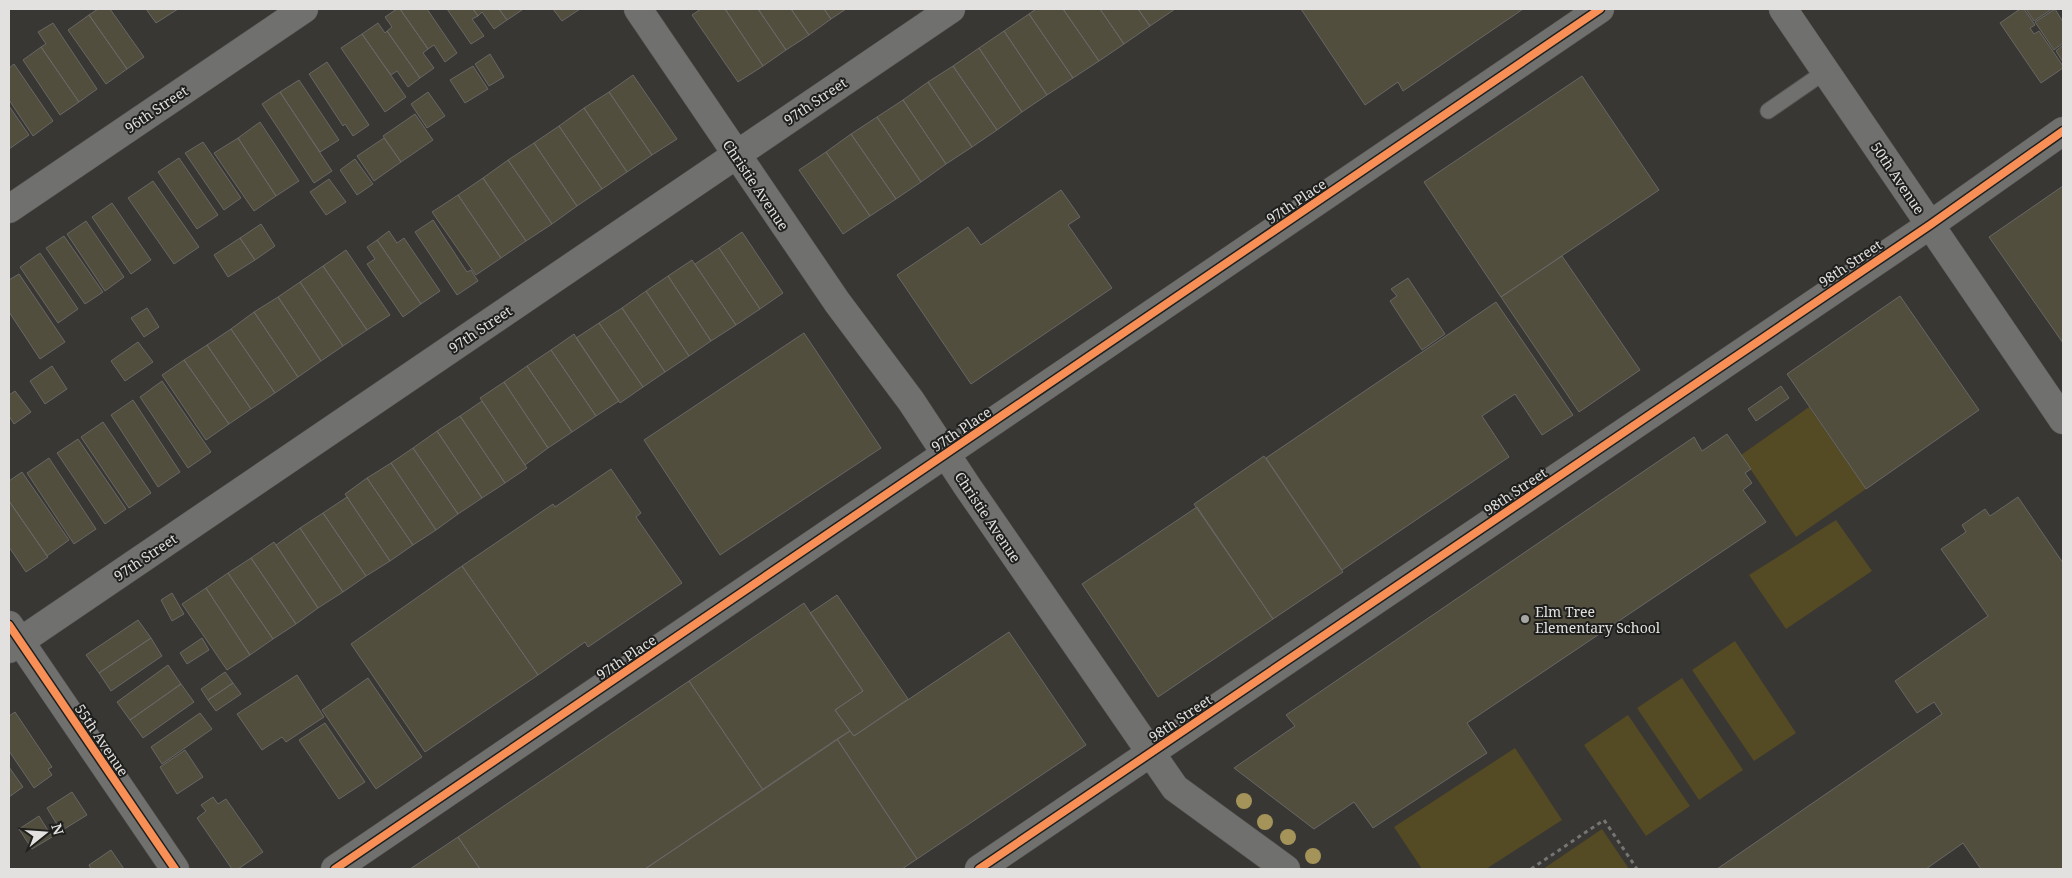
<svg xmlns="http://www.w3.org/2000/svg" width="2072" height="878" font-family="'Noto Serif',serif">
<style>
.green{fill:#544a24}
.building{fill:#524e3e;stroke:#686765}
.lines{fill:none;stroke-linecap:round;stroke-linejoin:round}
.service-casing{stroke:#565553;stroke-width:17}
.minor-casing{stroke:#565553;stroke-width:29}
.path{stroke:#757574;stroke-width:3;stroke-dasharray:4 4;stroke-linecap:butt}
.service{stroke:#70706e;stroke-width:15}
.minor{stroke:#70706e;stroke-width:28}
.cycleway-casing{stroke:#1f1f1d;stroke-width:11}
.cycleway{stroke:#f78f57;stroke-width:8}
.tree{fill:#a49459}
.poi-dot{fill:#a6a6a3;stroke:#1f1f1d;stroke-width:2}
.labels{text-anchor:middle;dominant-baseline:central;stroke-width:4;stroke-linejoin:round;paint-order:stroke}
.street-label{font-size:14px;fill:#e2e1df;stroke:#1f1f1d}
.poi-label{font-size:14px;fill:#e2e1df;stroke:#1f1f1d;text-anchor:start}
</style>
<rect width="100%" height="100%" fill="#383734"/>
<path class="green" d="M1809,407l57,82 -70,48 -55,-82z
M1836,520l36,51 -86,58 -37,-54z
M1735,641l61,92 -42,28 -62,-91z
M1682,678l61,92 -44,30 -62,-92z
M1628,715l62,91 -44,30 -62,-91z
M1515,748l47,72 -76,49h-64l-28,-42z
M1602,829l27,40h-86z"/>
<path class="building" d="M98,9h12l34,48 -17,12 -38,-54z
M146,9h32l-22,14z
M397,9h3l28,40 -5,4 11,15 -14,10 -33,-47 5,-4 -7,-10z
M400,9h27l30,44 -12,9 -11,-17 -6,4z
M447,9h26l5,7 -6,3 12,17 -13,8z
M473,9h26l8,11 -13,9 -12,-17 -4,4z
M499,9h22l1,1 -15,10z
M553,9h27l-18,12z
M701,9h24l38,57 -25,16 -46,-67z
M725,9h33l28,41 -23,16z
M758,9h33l18,26 -23,15z
M791,9h33l7,10 -22,16z
M824,9h22l-15,10z
M1036,9h27l36,52 -26,17 -44,-64z
M1063,9h37l24,35 -25,17z
M1100,9h38l12,17 -26,18z
M1138,9h37l-25,17z
M1301,9h222l-120,82 -5,-9 -33,23z
M2020,9h4l11,16 -5,3 4,6 5,-3 24,35v2l-22,15 -41,-60z
M2026,9h26l-18,12z
M2055,9l8,13v21l-9,7 -19,-28z
M1029,14l44,64 -26,17 -43,-64z
M89,15l38,54 -21,15 -38,-54z
M53,23l44,66 -18,13 -38,-55 5,-3 -8,-12z
M378,23l7,10 2,-2 33,47 -12,9 -11,-16 -6,4 -29,-41z
M1004,31l43,64 -25,17 -43,-64z
M362,34l44,63 -21,15 -44,-64z
M2063,45v17l-7,-11z
M41,47l38,55 -19,13 -37,-55z
M979,48l43,64 -25,18 -44,-64z
M490,54l14,23 -15,9 -14,-22z
M327,62l42,63 -16,11 -8,-12 -2,2 -34,-52z
M14,64l39,57 -20,15 -24,-36v-32z
M473,66l15,23 -23,14 -15,-23z
M953,66l44,64 -25,17 -44,-65z
M633,75l44,64 -25,16 -43,-63z
M1582,76l77,114 -158,107 -77,-115z
M299,80l40,60 -19,12 -40,-60z
M928,82l44,65 -26,17 -43,-64z
M280,92l52,79 -18,12 -52,-79z
M428,92l17,24 -18,12 -16,-24z
M609,92l43,63 -25,17 -43,-64z
M903,100l43,64 -25,18 -44,-65z
M9,106l20,29 -20,14z
M584,108l43,64 -25,17 -43,-63z
M415,114l18,26 -32,22 -18,-26z
M877,117l44,65 -25,17 -45,-65z
M260,122l39,59 -23,15 -38,-58z
M559,126l43,63 -25,17 -43,-63z
M851,134l45,65 -26,17 -44,-64z
M238,138l38,58 -22,15 -40,-58z
M384,138l17,24 -27,19 -17,-25z
M203,142l38,56 -17,12 -39,-57z
M534,143l43,63 -25,18 -44,-64z
M826,152l44,64 -27,18 -44,-64z
M179,158l39,57 -21,14 -39,-57z
M355,159l18,25 -16,11 -17,-25z
M508,160l44,64 -26,17 -43,-63z
M483,178l43,63 -25,17 -43,-63z
M329,179l17,23 -20,13 -16,-23z
M153,181l46,66 -25,17 -46,-66z
M2063,186v157l-74,-106z
M1061,190l19,27 -12,8 44,63 -141,96 -74,-109 71,-48 13,18z
M458,195l43,63 -25,17 -44,-63z
M112,203l39,57 -20,14 -39,-57z
M433,220l34,52 4,-2 7,11 -21,14 -42,-63z
M86,221l38,56 -19,14 -38,-57z
M261,224l14,22 -20,14 -15,-22z
M389,231l8,12 7,-5 36,53 -19,13 -44,-64z
M742,232l41,61 -23,16 -41,-61z
M64,236l39,56 -18,12 -39,-56z
M240,238l15,22 -27,17 -14,-22z
M377,240l44,64 -18,13 -36,-53 8,-5 -8,-12z
M719,248l41,61 -24,16 -41,-61z
M346,250l44,65 -23,15 -44,-64z
M40,253l38,56 -20,14 -38,-56z
M1562,256l78,114 -61,42 -78,-115z
M692,260l44,65 -25,16 -43,-65z
M323,266l44,64 -24,16 -43,-64z
M19,274l46,68 -25,17 -31,-47v-32z
M668,276l43,65 -22,15 -43,-65z
M1408,278l37,56 -23,16 -32,-49 7,-5 -6,-7z
M300,282l43,64 -22,15 -43,-64z
M646,291l43,65 -24,16 -43,-64z
M1900,296l79,114 -113,79 -79,-115z
M278,297l43,64 -23,16 -44,-65z
M1496,302l77,113 -31,20 -27,-41 -33,22 27,41 -167,113 -76,-112z
M147,308l12,19 -15,10 -13,-19z
M622,308l43,64 -22,15 -44,-64z
M254,312l44,65 -23,16 -44,-64z
M599,323l44,64 -23,16 -44,-65z
M231,329l44,64 -24,16 -44,-64z
M804,333l77,115 -161,107 -76,-115z
M574,334l45,67 -23,15 -45,-66z
M138,342l15,20 -28,19 -14,-20z
M207,345l44,64 -22,15 -45,-64z
M551,350l45,66 -24,16 -45,-66z
M184,360l45,64 -23,16 -44,-65z
M52,366l15,23 -22,15 -15,-23z
M527,366l45,66 -24,16 -44,-66z
M162,381l49,71 -23,16 -48,-71z
M504,382l44,66 -23,17 -45,-67z
M1781,386l8,12 -33,23 -8,-12z
M15,391l16,21 -17,12 -5,-8v-21z
M133,400l47,72 -22,15 -47,-72z
M482,401l45,67 -22,15 -45,-67z
M460,416l45,67 -23,15 -45,-67z
M103,422l48,71 -22,15 -48,-71z
M437,431l45,67 -24,16 -45,-66z
M1727,434l24,35 -6,4 7,10 -9,7 23,32 -299,201 20,30 -114,75 -19,-26 -40,27 -80,-61 61,-42 -9,-11 408,-278 8,14z
M78,439l48,70 -21,15 -48,-71z
M413,448l45,66 -22,16 -45,-67z
M1264,456l79,116 -70,47 -79,-115z
M49,458l47,71 -22,15 -47,-71z
M391,463l45,67 -23,15 -46,-67z
M611,469l30,44 -5,4 46,66 -94,64 -3,-5 -47,33 -76,-109 91,-62 2,3z
M22,472l47,68 -22,16 -38,-55v-20z
M367,478l46,67 -23,16 -45,-67z
M347,497l43,64 -24,15 -43,-63z
M2018,497l45,66v306h-82l-18,-26 -37,26h-209l225,-155 -8,-12 -17,11 -22,-32 93,-65 -47,-67 25,-17 -4,-7 23,-16 5,7z
M9,501l39,56 -22,15 -17,-25z
M1197,507l76,112 -115,78 -76,-113z
M323,513l43,63 -23,16 -43,-64z
M300,528l43,64 -25,16 -42,-63z
M274,542l44,66 -22,16 -45,-66z
M251,558l45,66 -23,15 -45,-66z
M462,566l76,109 -113,77 -74,-108z
M228,573l45,66 -23,16 -44,-67z
M206,588l44,67 -23,15 -45,-66z
M172,593l12,21 -12,7 -11,-21z
M837,595l71,104 -54,37 -19,-26 28,-19 -53,-78z
M804,603l59,88 -28,19 15,21 -87,59 -74,-109z
M138,620l13,18 -52,35 -13,-18z
M1009,632l77,113 -169,114 -80,-120 13,-8 4,5z
M151,638l11,18 -51,35 -12,-18z
M202,638l7,12 -22,14 -7,-11z
M168,665l13,19 -51,36 -13,-18z
M225,672l8,11 -25,17 -7,-11z
M297,675l27,42 -38,25 -4,-5 -20,13 -25,-36z
M368,678l54,79 -46,32 -54,-79z
M689,681l74,109 -118,79h-165l-22,-32z
M233,683l8,11 -25,17 -8,-11z
M181,684l13,18 -51,36 -13,-18z
M15,712l37,55 -4,2 4,6 -18,13 -25,-37v-35z
M200,713l12,16 -50,35 -11,-17z
M325,723l40,59 -26,17 -40,-59z
M837,739l80,120 -15,10h-257z
M185,750l18,27 -26,17 -17,-27z
M9,767l14,20 -14,10z
M72,792l15,23 -26,16 -14,-23z
M213,797l5,7 8,-5 37,53 -25,17h-6l-35,-51 9,-7 -5,-6z
M39,816l13,21 -20,12 -13,-20z
M458,837l22,32h-70z
M111,850l13,19h-33l-2,-4z"/>
<g class="lines">
<g class="service-casing">
<path id="service" d="M1768,111l58,-40"/>
</g>
<g class="minor-casing">
<path id="minor" d="M638,9l199,293 74,99 56,85 208,302 111,81
M1783,9l280,411
M9,209l295,-200
M9,625l166,244
M9,649l942,-640
M335,869l1265,-860
M979,869l951,-644 133,-94"/>
</g>
<path class="path" d="M1531,869l73,-49 33,49"/>
<use href="#service" class="service"/>
<use href="#minor" class="minor"/>
<g class="cycleway-casing">
<path id="cycleway" d="M9,625l166,244
M335,869l1265,-860
M979,869l951,-644 133,-94"/>
</g>
<use href="#cycleway" class="cycleway"/>
</g>
<g class="tree">
<circle cx="1244" cy="801" r="8"/>
<circle cx="1265" cy="822" r="8"/>
<circle cx="1288" cy="837" r="8"/>
<circle cx="1313" cy="856" r="8"/>
</g>
<circle class="poi-dot" cx="1525" cy="619" r="5"/>
<g class="labels">
<g class="street-label">
<text transform="translate(815 101) rotate(-34)">97th Street</text>
<text transform="translate(156 109) rotate(-34)">96th Street</text>
<text transform="translate(1898 178) rotate(56)">50th Avenue</text>
<text transform="translate(756 185) rotate(56)">Christie Avenue</text>
<text transform="translate(1296 201) rotate(-34)">97th Place</text>
<text transform="translate(1850 263) rotate(-34)">98th Street</text>
<text transform="translate(480 329) rotate(-34)">97th Street</text>
<text transform="translate(961 429) rotate(-34)">97th Place</text>
<text transform="translate(1515 491) rotate(-34)">98th Street</text>
<text transform="translate(988 517) rotate(56)">Christie Avenue</text>
<text transform="translate(145 557) rotate(-34)">97th Street</text>
<text transform="translate(626 657) rotate(-34)">97th Place</text>
<text transform="translate(1180 718) rotate(-34)">98th Street</text>
<text transform="translate(102 740) rotate(56)">55th Avenue</text>
</g>
<g class="poi-label">
<text x="1535" y="611">Elm Tree<tspan x="1535" dy="16">Elementary School</tspan></text>
</g>
</g>
<rect width="2072" height="878" fill="none" stroke="#e2e1df" stroke-width="20"/>
<g transform="translate(45 833) rotate(73)" stroke="#1f1f1d" stroke-width="4" paint-order="stroke">
<path d="M0-4L9 19L0 12L-9 19Z" fill="#e2e1df"/>
<text y="-8" font-size="14" font-weight="bold" text-anchor="middle" fill="#e2e1df">N</text>
</g>
</svg>
